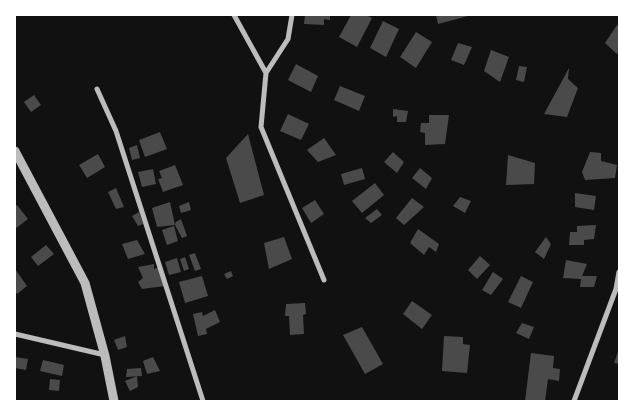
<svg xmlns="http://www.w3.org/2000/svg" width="634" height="416" font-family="'Source Sans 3',sans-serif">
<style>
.building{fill:#4a4a4a}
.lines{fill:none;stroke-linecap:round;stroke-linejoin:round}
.minor{stroke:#bcbcbc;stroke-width:5}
.tertiary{stroke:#bcbcbc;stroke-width:9}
</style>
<rect width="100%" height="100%" fill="#111"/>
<path class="building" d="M305,15h25v5l-6,-1v6l-20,-1z
M351,15h15l6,3 -15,29 -18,-10z
M436,15h32v1l-30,8z
M383,21l16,8 -13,28 -16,-9z
M617,25l2,1v25l-2,3 -12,-11z
M416,32l16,10 -16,26 -16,-11z
M458,43l14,4 -8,18 -13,-5z
M491,50l18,7 -9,25 -16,-11z
M296,64l22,12 -7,16 -23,-12z
M519,66l8,1 -3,15 -8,-2z
M569,68l-1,11 10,9 -11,29 -23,-3z
M340,86l25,10 -6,15 -25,-11z
M34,95l7,10 -10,7 -7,-10z
M393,109l15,2 -2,11h-9v-6l-4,1z
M288,114l21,10 -8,16 -21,-9z
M429,115h20l-4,29 -20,1v-12l-5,-1 1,-9h8z
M160,132l7,17 -22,8 -6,-17z
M248,134l16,61 -24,8 -14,-45z
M324,138l12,17 -18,7 -11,-12z
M137,145l3,13 -8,2 -3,-12z
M393,152l11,10 -7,11 -13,-11z
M590,152l11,1v8l16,4 -2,13 -30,2 -3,-8z
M98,154l7,13 -18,11 -8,-13z
M508,155l27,8 -1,21 -28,1z
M175,165l8,20 -20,7 -5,-13 4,-1 -3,-7z
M362,168l3,11 -21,6 -3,-11z
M420,168l12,10 -6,11 -14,-11z
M153,169l3,15 -14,3 -4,-15z
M375,183l9,12 -22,18 -10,-12z
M116,188l8,19 -8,2 -8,-17z
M575,193l21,3 -2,14 -19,-3z
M460,197l11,4 -6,12 -12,-7z
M412,198l12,9 -20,18 -8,-7z
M315,200l9,14 -13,9 -9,-15z
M170,202l5,23 1,-3 5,-3 6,17 -5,2 -7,-13 -18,2 -5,-19z
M189,202l2,8 -10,3 -2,-7z
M17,205l11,14 -13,10v-23z
M377,209l5,6 -11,8 -6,-5z
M139,212l4,12 -5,2 -6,-10z
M596,225l-2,14 -10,1v5h-15l1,-13h7v-6z
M174,226l4,15 -11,4 -5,-15z
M418,229l21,15 -3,8 -7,-5 -5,8 -14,-12z
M284,237l8,22 -23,10 -5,-26z
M546,237l5,7 -7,15 -9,-7z
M137,240l8,14 -17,5 -6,-15z
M46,245l8,9 -16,12 -7,-9z
M195,253l6,16 -6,2 -6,-16z
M480,256l10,9 -13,14 -9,-9z
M185,257l4,12 -5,2 -4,-12z
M177,258l4,14 -12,3 -4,-13z
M566,260l21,4 -5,12h15l-3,11h-14l1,-8 -18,-1z
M154,264v5l5,-2 6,19 -23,3 -4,-7 5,-4 -5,-11z
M15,269l12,17 -10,8 -2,-3z
M231,271l2,5 -6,3 -3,-5z
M493,272l10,7 -12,16 -9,-5z
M202,276l6,20 -23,7 -6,-21z
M521,276l12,6 -12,26 -13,-6z
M412,301l20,14 -10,14 -19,-15z
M305,303l1,11 -3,1 1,19 -14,1 -1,-19h-4l1,-12z
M215,310l5,12 -14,7 1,5 -9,2 -5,-22 9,-2 1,4z
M522,323l12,4 -5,12 -13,-6z
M362,327l21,37 -18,10 -22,-39z
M125,336l2,11 -9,3 -4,-10z
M444,336l19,1v7l7,1 -3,28 -25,-2z
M619,349v15l-5,-1z
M531,353l23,3 -1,12 7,1 -1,12 -11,-2 -3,22h-20z
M15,357l13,2 -2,11 -11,-2z
M153,357l7,14 -13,3 -4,-13z
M43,360l21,5 -2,11 -22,-5z
M141,368l1,8 -16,1 1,-8z
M137,376l1,11 -8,4 -5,-10z
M50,379l10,1 -1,11 -10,-1z"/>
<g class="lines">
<path class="minor" d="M234,15l32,58 -5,54 63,153
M266,73l22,-34 4,-24
M97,89l19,42 87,270
M15,334l90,21
M574,401l42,-112 3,-17"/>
<path class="tertiary" d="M15,151l70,132 20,73 9,45"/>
</g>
<rect width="634" height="416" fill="none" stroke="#ffffff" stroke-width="32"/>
</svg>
